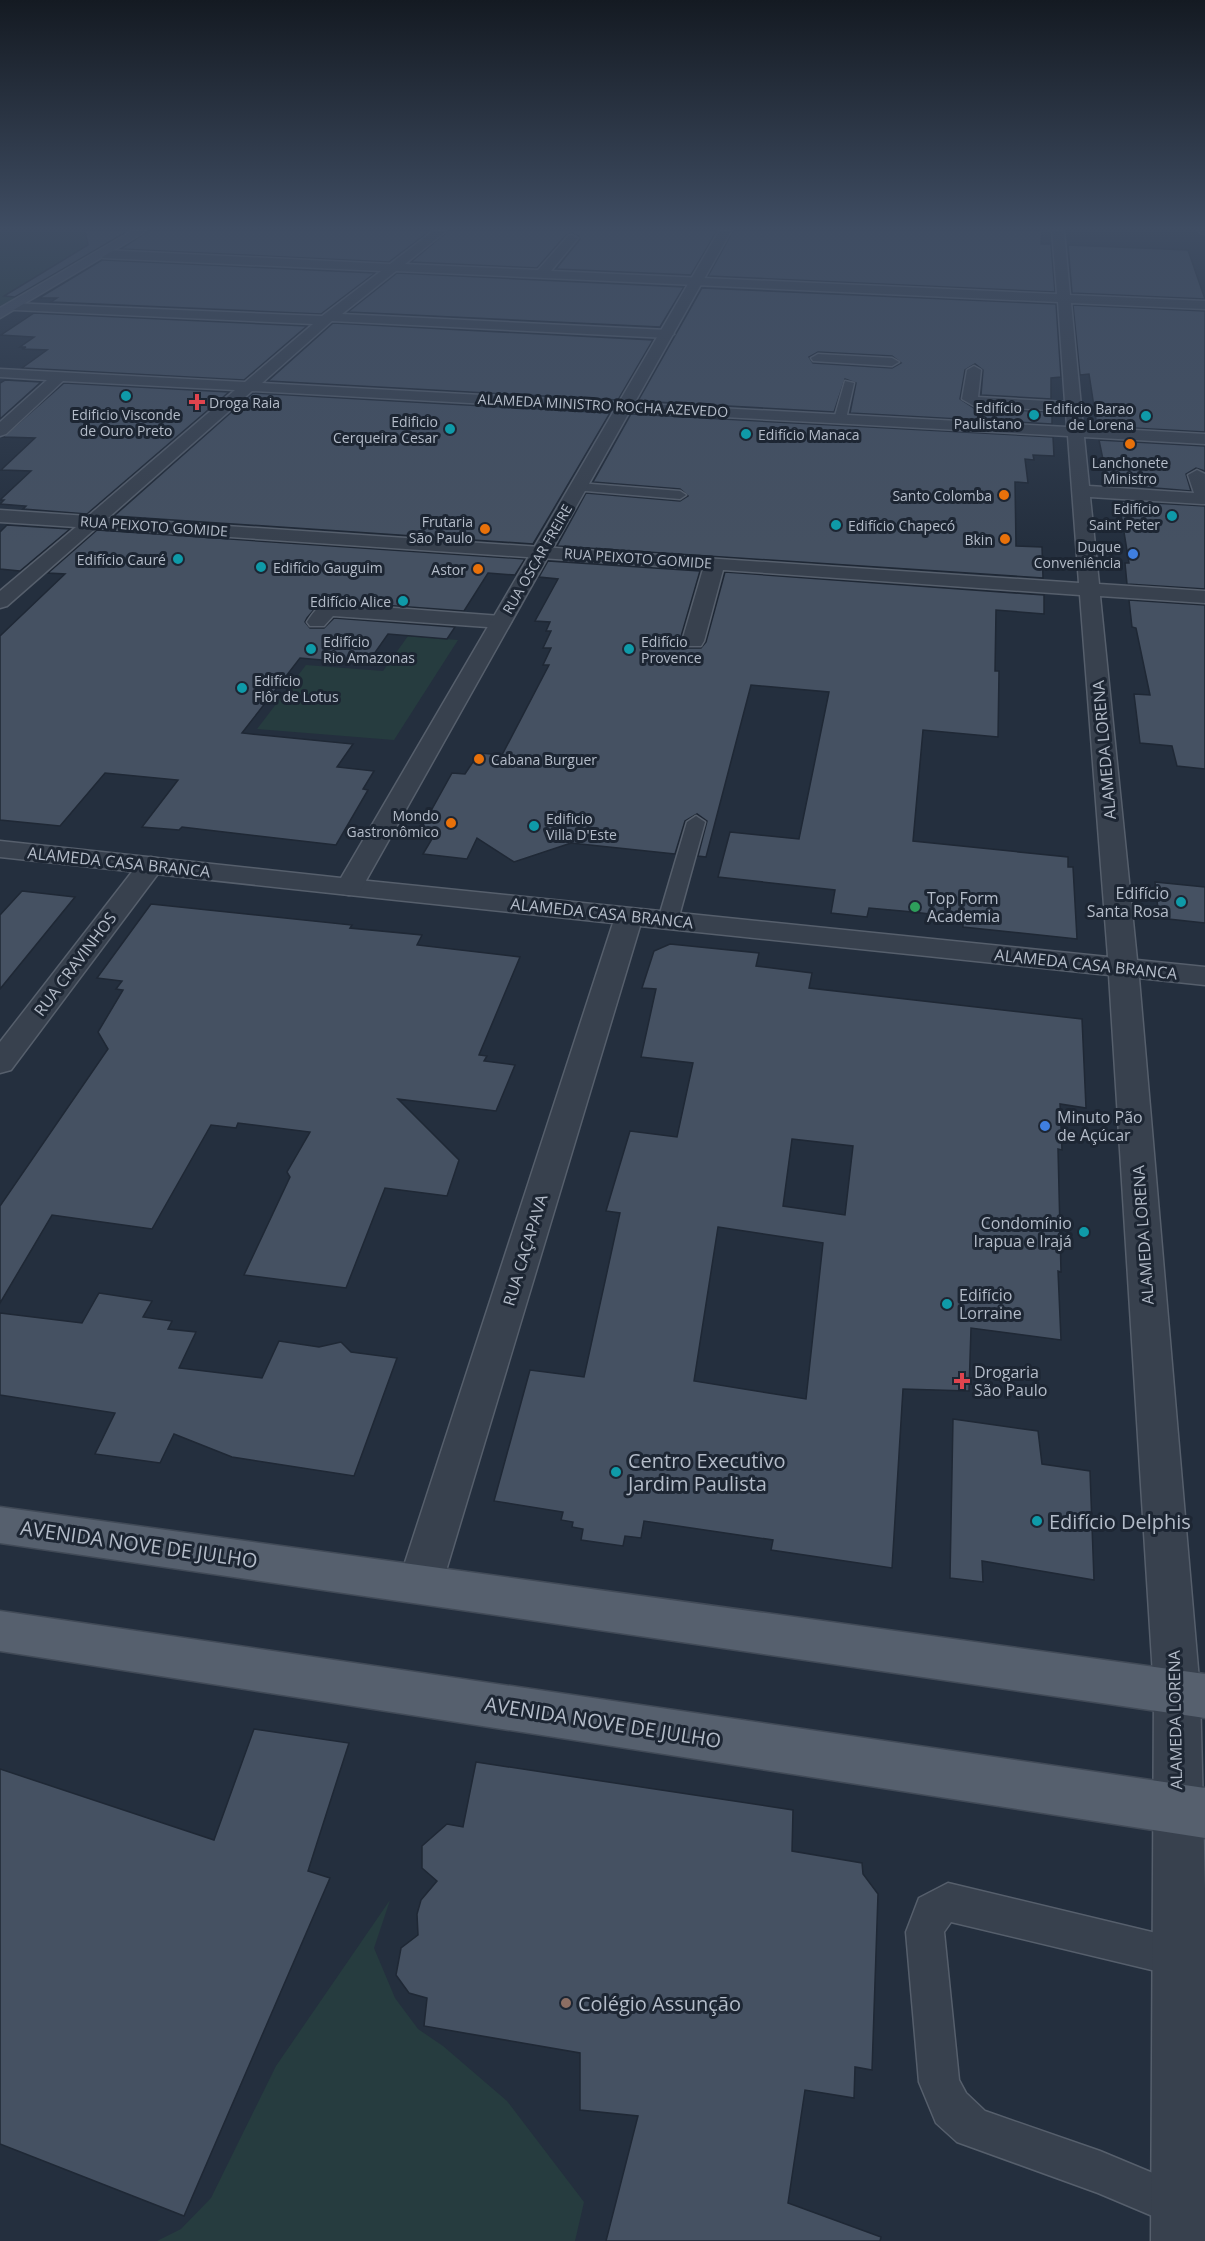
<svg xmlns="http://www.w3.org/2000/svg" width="1205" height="2241" font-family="'Open Sans',sans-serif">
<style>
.green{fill:#263c3f}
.building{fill:#455162;stroke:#1f2835;stroke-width:1.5;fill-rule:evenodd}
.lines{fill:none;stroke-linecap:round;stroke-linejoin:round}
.service-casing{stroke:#565f6c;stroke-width:3}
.minor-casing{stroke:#565f6c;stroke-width:3}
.tertiary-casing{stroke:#565f6c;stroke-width:3}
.secondary-casing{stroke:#565f6c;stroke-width:3}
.primary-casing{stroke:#414a57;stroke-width:3}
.service{fill:#38414e;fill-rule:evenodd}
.minor{fill:#38414e;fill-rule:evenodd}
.tertiary{fill:#38414e;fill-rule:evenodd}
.secondary{fill:#465061;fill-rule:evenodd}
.primary{fill:#56606e;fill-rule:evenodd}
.culture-dot{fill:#0f9aa8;stroke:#1d2633;stroke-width:2}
.health-dot{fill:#e0444e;stroke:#1d2633;stroke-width:2}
.food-dot{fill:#e8710a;stroke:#1d2633;stroke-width:2}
.shop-dot{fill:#3f7fe0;stroke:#1d2633;stroke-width:2}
.leisure-dot{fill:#2e9e5b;stroke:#1d2633;stroke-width:2}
.education-dot{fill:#8d6e63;stroke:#1d2633;stroke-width:2}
.labels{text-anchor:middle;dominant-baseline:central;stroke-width:6;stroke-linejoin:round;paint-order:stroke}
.far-poi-label{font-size:14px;fill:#b4bcc9;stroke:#1d2633;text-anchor:end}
.far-street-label{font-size:14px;fill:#b4bcc9;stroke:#1d2633}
.street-label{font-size:16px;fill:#b4bcc9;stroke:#1d2633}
.poi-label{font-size:16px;fill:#b4bcc9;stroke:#1d2633;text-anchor:start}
.near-poi-label{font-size:20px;fill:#b4bcc9;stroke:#1d2633;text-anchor:start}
.near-street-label{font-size:20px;fill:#b4bcc9;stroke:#1d2633}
</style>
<rect width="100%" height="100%" fill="#242f3e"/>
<path class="green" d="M0,231h126l-126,77z
M408,636l50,4 -64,100 -137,-11 49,-64 77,6z
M390,1900l-16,48 21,50 23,31 25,17 64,55 77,101 -9,39h-418l24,-12 30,-31 65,-132z"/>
<path class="building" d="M85,231h43l-113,66 -11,-1 84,-51z
M148,231h282l-41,31 -268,-13z
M448,231h269l-26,44 -135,-6 24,-30 -1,-3 -8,-3 -5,2 -29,33 -126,-6z
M733,231h309l-1,13h10l4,48 -347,-16z
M1068,245l120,5 17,49 -133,-6z
M102,260h1l272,13 -54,41 -270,-12 6,-4h-18z
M397,273l287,14 -24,40 -312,-15z
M702,288l354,16 5,73 -10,1v21l-70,-4 2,-25 -8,-6 -10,6 -5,29 14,9 78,4v12l-202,-11 6,-30 -11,-4 -11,33 -196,-11zM818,352l74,4 9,7 -9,5 -79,-5 -4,-6z
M1073,305l132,6v121l-108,-6 -8,-52 -9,1z
M34,313l273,13 -63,54 -222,-12 25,-18 -25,-1 4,-2h-6l14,-10 -33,-2z
M333,323l320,17 -35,60 -350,-19z
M5,380l36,2 -41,37v-36z
M64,383l165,9 -142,122 -64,-5 3,-3 -26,-2 4,-4h-4l31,-29 -30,-1 34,-32 -32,-1z
M253,393l357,20 -77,131 -419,-28z
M631,414l422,23 1,19 -21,-1 1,5 -9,-1 3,24 -13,-1 1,64 26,1 1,31 -486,-32 29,-53 94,8 8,-5 -8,-7 -87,-7z
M1099,440l106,6v25l-9,-3 -10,6 5,17 -83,-7z
M1119,501l86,5v83l-78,-5 -2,-21h4z
M7,525l63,4 -50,42 -20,-2v-37z
M97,530l428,29 -10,16 -27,-2 -24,38 -136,-10 -11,5 -10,12 -2,4 5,6h14l10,-10 121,9 -8,12 -59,-5 -21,30 -67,-6 -58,75 111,11 -16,23 37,4 -11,18 5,1 -32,55 -154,-18 -3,3 -37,-3 36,-47 -73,-7 -45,53 -60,-6v-184l65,-62 -17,-1z
M548,561l152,10 -20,69 5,8h16l5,-6 19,-70 319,23v19l-48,-4 -1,61h4l-1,66 -75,-7 -10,111 155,16v10h5l4,72 -114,-12v-9l-50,-6 -44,-4 -2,9 -36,-4 4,-23 -117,-13 12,-45 69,7 30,-147 -78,-7 -45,172 -8,-1 9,-35 -10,-7 -12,7 -10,33 -104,-11 -57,19 -37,-24 -10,21 -44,-5 9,-15 -16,-1 36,-65 13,1 14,-21 23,2 47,-90h-6l8,-17h-8l8,-17h-5l4,-9 -15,-1 23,-42 -19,-2z
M1129,600l76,5v164l-28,-3 -5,-20 -32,-3 -6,-49 16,1 -14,-67 -4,-1z
M1155,882l50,5v36l-46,-5z
M22,891l53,6 -75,92v-74z
M151,904l201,21 -2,3 72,7 -5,10 103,12 -41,98 8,1 -3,5 31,4 -19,46 -98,-12 61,61 -12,36 -62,-8 -39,100 -102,-13 46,-98 -3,-5 23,-40 -72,-9 -2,5 -25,-3 -59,104 -100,-14 -52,88v-97l108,-157 -10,-17 25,-42 -7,-1 6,-8 -25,-3z
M670,944l89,9 -3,13 56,7 -3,15 273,31 4,89 -26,-4 2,46 -4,-1 3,123 -3,-1 3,69 -90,-12 -2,63 -66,-2 -11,179 -121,-18 2,-10 -129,-19 -3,17 -16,-2 -2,10 -42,-6 2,-11 -11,-2 1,-5 -12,-2 2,-8 -69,-11 36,-131 54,7 36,-164 -14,-2 24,-80 47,6 16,-74 -52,-6 15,-68 -14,-1 12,-37zM792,1139l61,7 -8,69 -62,-9zM718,1227l105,16 -17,156 -112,-18z
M99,1293l53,8 -9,16 29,4 -4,8 28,3 -17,36 83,10 17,-37 40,6 22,-5 10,10 46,6 -43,118 -122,-19 -58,-23 -14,29 -65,-9 20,-41 -115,-18v-82l82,10z
M953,1419l85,12 4,33 48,7 4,109 -112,-19 1,21 -33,-4z
M254,1729l95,14 -41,128 22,7 -146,338 -184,-72v-375l214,71z
M476,1762l317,48 -1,41 70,12 1,11 15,20 -6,176 -17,-3 -1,31 -49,-8 -17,113 93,34 -1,4h-274l32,-125 -58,-6v-57l-156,-27 3,-28 -18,-5 -13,-18 5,-27 17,-13 -1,-21 4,-14 16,-19 -15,-13v-22l25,-22 16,3z"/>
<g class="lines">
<g class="service-casing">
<path id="service" d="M845,381l9,2 -8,36 -6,3 -6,-3z
M579,483l101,8 6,4 -6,4 -106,-9v-6z
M696,816l9,6 -27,98 -3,4h-14l-3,-4 29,-98z
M948,1883l233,56 14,5 5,14 -5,14 -14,5 -230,-55 -7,10 15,148 7,13 19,18 115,40 96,40 7,15 -7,15 -15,7 -83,-35 -141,-51 -21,-19 -17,-41 -13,-150 13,-34z"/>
</g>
<g class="minor-casing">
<path id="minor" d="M433,231h13l-41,33 133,6 30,-34 4,-1 6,3 -27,33 506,23 -5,-63h12l6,64 135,6v8l-134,-6 12,124 122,7v10l-121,-7 5,49 105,7 -6,-18 9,-5 8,4v30h-3l-112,-7 9,87 106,7v12l-105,-7 37,364 68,7v18l-66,-7 61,714 5,197v352h-54l3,-549 -45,-717 -469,-49 -198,658 -6,14 -16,5 -16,-5 -6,-14 215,-661 -264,-28 -10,-2 -4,-6 4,-6 10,-2 759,78 -28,-362 -357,-25 -19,71 -3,5h-16l-3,-5 21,-72 -607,-41 -89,78 -7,2v-17l76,-64 -76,-5v-12l88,6 147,-126 -172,-9 -57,53 -6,2v-14l47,-42 -47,-3v-8l245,13 68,-58 -298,-14 -5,-1v-6l312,13 59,-45 -278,-13 -6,-4 6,-4 287,14zM396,271l662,31 7,100 -87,-5 3,-27 -7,-4 -7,4 -5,29 12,7 92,5 1,16 -805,-44 70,-62 335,17 7,-4 -7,-4 -325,-16zM252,391l816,45 11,147 -971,-65z
M818,354l74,4 7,4 -7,4 -79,-5 -2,-3z
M328,603l173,13 7,2 3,4 -3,4 -7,2 -168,-12 -9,10h-14l-3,-4c5,-8 11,-17 21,-19z
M151,857l9,2 4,6 -4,6 -149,199 -11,3v-31l142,-183z"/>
</g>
<g class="tertiary-casing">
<path id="tertiary" d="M719,231h12l-372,662 -10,2 -349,-38v-16l341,37z"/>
</g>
<g class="secondary-casing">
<path id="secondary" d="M132,231h14l-146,87v-10z
M1198,231h7v3l-5,-1z"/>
</g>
<g class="primary-casing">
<path id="primary" d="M0,1507l1205,167v44l-1205,-175z
M0,1611l1205,177v50l-1205,-187z"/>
</g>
<use href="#service" class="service"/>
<use href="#minor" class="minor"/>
<use href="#tertiary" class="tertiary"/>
<use href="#secondary" class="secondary"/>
<use href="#primary" class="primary"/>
</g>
<linearGradient id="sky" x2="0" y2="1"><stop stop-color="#141a22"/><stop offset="0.42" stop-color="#3f4d63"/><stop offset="1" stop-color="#3f4d63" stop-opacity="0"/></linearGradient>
<rect width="1205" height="545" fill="url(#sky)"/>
<g class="culture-dot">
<circle cx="126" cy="396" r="6"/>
<circle cx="1034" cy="415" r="6"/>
<circle cx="1146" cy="416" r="6"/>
<circle cx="450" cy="429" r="6"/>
<circle cx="746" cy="434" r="6"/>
<circle cx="1172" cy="516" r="6"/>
<circle cx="836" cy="525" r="6"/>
<circle cx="178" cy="559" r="6"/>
<circle cx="261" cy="567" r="6"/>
<circle cx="403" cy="601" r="6"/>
<circle cx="311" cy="649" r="6"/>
<circle cx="629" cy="649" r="6"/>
<circle cx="242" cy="688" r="6"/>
<circle cx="534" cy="826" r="6"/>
<circle cx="1181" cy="902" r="6"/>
<circle cx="1084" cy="1232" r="6"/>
<circle cx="947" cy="1304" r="6"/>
<circle cx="616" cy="1472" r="6"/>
<circle cx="1037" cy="1521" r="6"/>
</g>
<g class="health-dot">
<path d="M194 393h6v6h6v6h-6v6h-6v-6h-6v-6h6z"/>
<path d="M959 1372h6v6h6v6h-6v6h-6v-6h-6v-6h6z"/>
</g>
<g class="food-dot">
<circle cx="1130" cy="444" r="6"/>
<circle cx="1004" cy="495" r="6"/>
<circle cx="485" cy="529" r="6"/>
<circle cx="1005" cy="539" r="6"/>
<circle cx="478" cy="569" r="6"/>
<circle cx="479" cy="759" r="6"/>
<circle cx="451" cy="823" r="6"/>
</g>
<g class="shop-dot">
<circle cx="1133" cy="554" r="6"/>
<circle cx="1045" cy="1126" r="6"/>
</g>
<circle class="leisure-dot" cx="915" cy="907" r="6"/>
<circle class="education-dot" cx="566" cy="2003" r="6"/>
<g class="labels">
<g class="far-poi-label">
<text x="209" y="402" text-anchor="start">Droga Raia</text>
<text x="1022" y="407">Edifício<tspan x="1022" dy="16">Paulistano</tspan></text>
<text x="1134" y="408">Edificio Barao<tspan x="1134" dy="16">de Lorena</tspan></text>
<text x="126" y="414" text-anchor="middle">Edificio Visconde<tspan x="126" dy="16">de Ouro Preto</tspan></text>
<text x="438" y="421">Edificio<tspan x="438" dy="16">Cerqueira Cesar</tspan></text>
<text x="758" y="434" text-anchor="start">Edifício Manaca</text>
<text x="1130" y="462" text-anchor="middle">Lanchonete<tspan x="1130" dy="16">Ministro</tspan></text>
<text x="992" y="495">Santo Colomba</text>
<text x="1160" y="508">Edifício<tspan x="1160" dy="16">Saint Peter</tspan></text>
<text x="473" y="521">Frutaria<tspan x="473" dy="16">São Paulo</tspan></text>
<text x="848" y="525" text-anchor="start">Edifício Chapecó</text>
<text x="993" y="539">Bkin</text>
<text x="1121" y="546">Duque<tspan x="1121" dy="16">Conveniência</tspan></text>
<text x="166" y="559">Edifício Cauré</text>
<text x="273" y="567" text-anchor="start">Edifício Gauguim</text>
<text x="466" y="569">Astor</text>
<text x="391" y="601">Edifício Alice</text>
<text x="323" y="641" text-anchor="start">Edifício<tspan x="323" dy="16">Rio Amazonas</tspan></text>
<text x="641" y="641" text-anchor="start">Edifício<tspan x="641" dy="16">Provence</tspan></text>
<text x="254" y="680" text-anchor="start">Edifício<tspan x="254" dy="16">Flôr de Lotus</tspan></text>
<text x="491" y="759" text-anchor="start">Cabana Burguer</text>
<text x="439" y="815">Mondo<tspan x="439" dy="16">Gastronômico</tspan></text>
<text x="546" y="818" text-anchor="start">Edificio<tspan x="546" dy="16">Villa D'Este</tspan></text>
</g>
<g class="far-street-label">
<text transform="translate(603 405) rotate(3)">ALAMEDA MINISTRO ROCHA AZEVEDO</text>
<text transform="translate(154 526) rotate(4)">RUA PEIXOTO GOMIDE</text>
<text transform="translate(638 558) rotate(4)">RUA PEIXOTO GOMIDE</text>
<text transform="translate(537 559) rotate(-60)">RUA OSCAR FREIRE</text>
</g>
<g class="street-label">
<text transform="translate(1104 750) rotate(-95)">ALAMEDA LORENA</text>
<text transform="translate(119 862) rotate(6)">ALAMEDA CASA BRANCA</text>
<text transform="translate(602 913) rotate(6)">ALAMEDA CASA BRANCA</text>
<text transform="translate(75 964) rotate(-53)">RUA CRAVINHOS</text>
<text transform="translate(1086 964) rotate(6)">ALAMEDA CASA BRANCA</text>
<text transform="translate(1143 1235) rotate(-94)">ALAMEDA LORENA</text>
<text transform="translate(525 1250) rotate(-73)">RUA CAÇAPAVA</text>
<text transform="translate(1175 1720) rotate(-91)">ALAMEDA LORENA</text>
</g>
<g class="poi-label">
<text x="1169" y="893" text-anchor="end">Edifício<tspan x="1169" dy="18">Santa Rosa</tspan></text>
<text x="927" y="898">Top Form<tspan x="927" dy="18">Academia</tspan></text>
<text x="1057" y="1117">Minuto Pão<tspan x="1057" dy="18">de Açúcar</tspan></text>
<text x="1072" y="1223" text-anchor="end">Condomínio<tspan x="1072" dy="18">Irapua e Irajá</tspan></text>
<text x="959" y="1295">Edifício<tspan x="959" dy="18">Lorraine</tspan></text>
<text x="974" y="1372">Drogaria<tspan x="974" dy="18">São Paulo</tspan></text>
</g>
<g class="near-poi-label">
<text x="628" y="1460">Centro Executivo<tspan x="628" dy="23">Jardim Paulista</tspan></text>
<text x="1049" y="1521">Edifício Delphis</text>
<text x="578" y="2003">Colégio Assunção</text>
</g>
<g class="near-street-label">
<text transform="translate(139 1544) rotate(8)">AVENIDA NOVE DE JULHO</text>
<text transform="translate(603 1722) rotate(9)">AVENIDA NOVE DE JULHO</text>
</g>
</g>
</svg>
